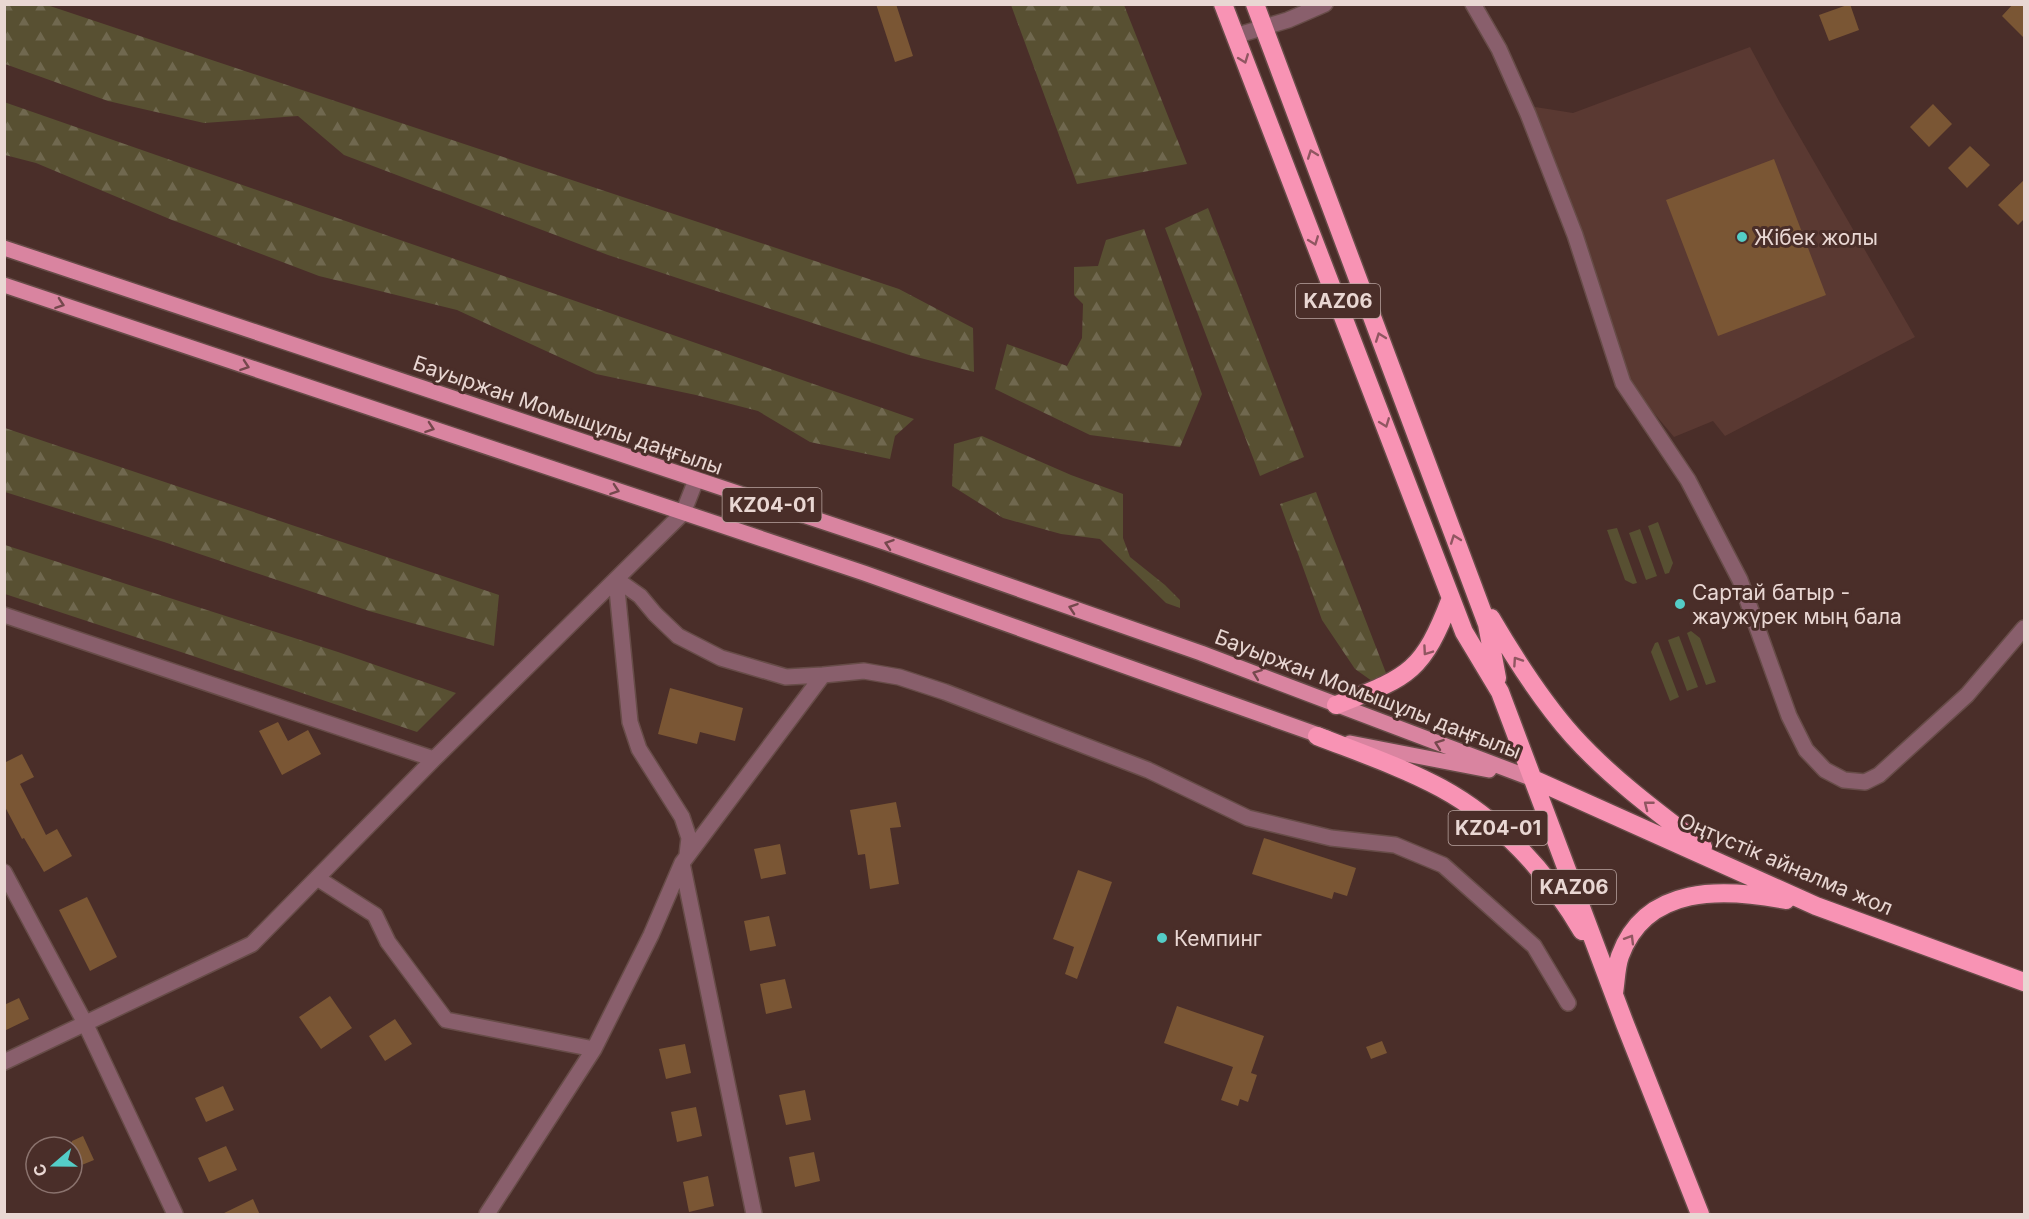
<svg xmlns="http://www.w3.org/2000/svg" width="2029" height="1219" font-family="Inter,sans-serif">
<style>
.built{fill:#5a3932}
.green{fill:#585032}
.forest{fill:url(#forest-firs)}
.building{fill:#7a5634}
.lines{fill:none;stroke-linecap:round;stroke-linejoin:round}
.minor-casing{stroke:#674c48;stroke-width:18}
.major-casing{stroke:#674c48;stroke-width:18}
.highway-casing{stroke:#674c48;stroke-width:21}
.minor{stroke:#895f6c;stroke-width:15}
.major{stroke:#d984a0;stroke-width:15}
.highway{stroke:#f893b4;stroke-width:18}
.oneway{stroke:#905661}
.oneway2{stroke:#75484d}
.poi-dot{fill:#54cdc7;stroke:#4a2e29;stroke-width:2}
.labels{text-anchor:middle;dominant-baseline:central;stroke-width:6;stroke-linejoin:round;paint-order:stroke}
.shield{fill:#4a2e29;stroke:#b9a4a0;stroke-width:1.5}
.shield-label{font-size:20px;font-weight:bold;fill:#e9d7d3}
.poi-label{font-size:21px;fill:#e9d7d3;stroke:#4a2e29;text-anchor:start}
.street-label{font-size:21px;fill:#e9d7d3;stroke:#4a2e29}
</style>
<defs>
<pattern id="forest-firs" width="22" height="20" patternUnits="userSpaceOnUse" patternTransform="scale(1.5)"><rect width="22" height="20" fill="#585032"/><path d="M5 1l3.5 6h-7zM16 11l3.5 6h-7z" fill="#70684f"/></pattern>
</defs>
<rect width="100%" height="100%" fill="#4a2e29"/>
<path class="built" d="M1750,47l29,54 136,236 -190,99 -12,-15 -39,16 -42,-50 -103,-281 44,7z"/>
<path class="green" d="M1658,522l15,41 -4,10 -4,1 -17,-48z
M1617,528l20,55 -4,1 -8,-4 -18,-50z
M1640,529l17,47 -11,4 -17,-47z
M1691,631l9,7 16,44 -10,3 -19,-52z
M1679,636l19,51 -11,4 -19,-51z
M1658,642l21,55 -9,4 -19,-49 4,-9z"/>
<path class="forest" d="M4,5h43l852,284 74,39 1,44 -65,-17 -301,-100 -264,-100 -46,-39 -94,7 -96,-22 -103,-37z
M1011,5h113l63,159 -110,20z
M4,102l910,317 -19,17 -5,23 -80,-17 -52,-31 -62,-16 -100,-21 -139,-64 -138,-34 -147,-56 -136,-57 -31,-8z
M1208,208l96,249 -44,19 -95,-248z
M1144,229l58,165 -22,53 -90,-12 -95,-46 12,-45 60,22 15,-28 1,-34 -9,-9v-28l24,-1 8,-26z
M5,428l494,167 -5,51 -125,-35 -205,-69 -159,-50z
M982,436l89,39 52,19v44l7,19 35,28 15,15v8l-14,-5 -66,-64 -39,-5 -58,-16 -51,-32 2,-42z
M1316,492l70,181 -7,13 -24,-17 -33,-49 -42,-116z
M5,545l333,107 118,41 -39,39 -230,-78 -182,-60z"/>
<path class="building" d="M876,4h20l17,52 -18,6z
M1850,4l9,26 -30,11 -10,-26z
M2013,4h12v35l-23,-23z
M1933,104l19,20 -23,23 -19,-20z
M1970,146l20,19 -23,23 -19,-20z
M1774,159l52,136 -108,41 -52,-136z
M2025,179v39l-7,7 -20,-20z
M670,688l73,20 -8,33 -35,-9 -3,12 -39,-10z
M278,722l10,19 20,-11 13,24 -39,21 -23,-44z
M22,754l12,23 -14,7 26,51 11,-6 15,27 -28,16 -20,-34 -2,1 -18,-34v-42z
M896,802l5,25 -11,1 9,56 -29,5 -5,-35 -7,1 -8,-45z
M1264,838l92,30 -9,28 -13,-4 -2,7 -80,-25z
M780,844l6,30 -25,5 -7,-30z
M1078,870l34,12 -35,97 -12,-5 9,-27 -21,-8z
M87,897l30,60 -27,14 -31,-61z
M769,916l7,30 -26,5 -6,-30z
M785,979l7,29 -26,6 -6,-30z
M330,996l22,32 -31,21 -22,-32z
M19,998l10,21 -25,12v-26z
M1177,1006l87,30 -13,37 6,2 -9,27 -8,-3 -2,7 -17,-6 12,-33 -69,-24z
M395,1019l17,25 -27,17 -16,-25z
M1382,1041l5,12 -16,6 -5,-12z
M685,1044l6,29 -25,6 -7,-30z
M223,1086l11,24 -28,12 -11,-24z
M805,1090l6,30 -25,5 -7,-30z
M696,1107l6,29 -25,6 -6,-30z
M83,1136l11,24 -22,9v-28z
M226,1146l11,24 -28,12 -11,-24z
M814,1152l6,29 -25,6 -6,-30z
M708,1176l6,30 -25,6 -6,-30z
M253,1199l7,16h-40z"/>
<g class="lines">
<g class="minor-casing">
<path id="minor" d="M1473,4l26,45 29,65 47,121 48,148 65,97 52,100 49,136 17,34 19,20 19,10 21,2 14,-7 88,-80 57,-67
M1235,36l53,-16 37,-16
M616,579l14,143 9,27 43,68 7,21 -2,17
M4,615l430,144
M823,675l41,-4 35,6 46,15 203,78 100,48 83,20 64,7 48,20 91,81 34,57
M682,863l72,351
M4,872l81,151 90,191
M317,878l58,37 13,27 58,78 148,29
M4,1062l248,-118 182,-185 249,-246 13,-33
M487,1214l107,-165 57,-114 31,-72 141,-188 -37,2 -65,-19 -43,-22 -23,-22 -15,-18 -24,-17"/>
</g>
<g class="major-casing">
<path id="major" d="M4,248l883,295 314,110 332,126
M4,285l860,288 463,165
M1350,743l139,27"/>
</g>
<g class="highway-casing">
<path id="highway" d="M1223,4l241,628 36,60 125,332 75,190
M1255,4l232,620 10,54
M1491,618c24,41 50,82 82,118 38,42 84,76 130,111
M1336,705c72,-28 86,-31 115,-107
M1317,736c41,16 85,31 124,52 59,32 107,85 141,143
M1533,779l283,127 208,76
M1614,993c2,-12 2,-26 6,-37 26,-72 104,-68 166,-56"/>
</g>
<use href="#minor" class="minor"/>
<use href="#major" class="major"/>
<use href="#highway" class="highway"/>
</g>
<defs><path id="oneway-chevron" d="M-2-3.5L2.5 0L-2 3.5" fill="none" stroke-width="1.6" stroke-linecap="round" stroke-linejoin="round" transform="scale(1.5)"/></defs>
<g class="oneway">
<use href="#oneway-chevron" transform="translate(1244 59) rotate(69)"/>
<use href="#oneway-chevron" transform="translate(1312 154) rotate(-110)"/>
<use href="#oneway-chevron" transform="translate(1314 241) rotate(69)"/>
<use href="#oneway-chevron" transform="translate(1380 337) rotate(-110)"/>
<use href="#oneway-chevron" transform="translate(1385 423) rotate(69)"/>
<use href="#oneway-chevron" transform="translate(1455 539) rotate(-110)"/>
<use href="#oneway-chevron" transform="translate(1427 651) rotate(125)"/>
<use href="#oneway-chevron" transform="translate(1517 661) rotate(-124)"/>
<use href="#oneway-chevron" transform="translate(1648 805) rotate(-142)"/>
<use href="#oneway-chevron" transform="translate(1630 939) rotate(-59)"/>
</g>
<g class="oneway2">
<use href="#oneway-chevron" transform="translate(60 304) rotate(19)"/>
<use href="#oneway-chevron" transform="translate(245 366) rotate(19)"/>
<use href="#oneway-chevron" transform="translate(430 428) rotate(19)"/>
<use href="#oneway-chevron" transform="translate(615 490) rotate(19)"/>
<use href="#oneway-chevron" transform="translate(889 544) rotate(-161)"/>
<use href="#oneway-chevron" transform="translate(1073 608) rotate(-161)"/>
<use href="#oneway-chevron" transform="translate(1257 674) rotate(-159)"/>
<use href="#oneway-chevron" transform="translate(1439 744) rotate(-160)"/>
</g>
<g class="poi-dot">
<circle cx="1742" cy="237" r="6"/>
<circle cx="1680" cy="604" r="6"/>
<circle cx="1162" cy="938" r="6"/>
</g>
<g class="labels">
<g class="shield">
<rect x="1296" y="284" width="84" height="34" rx="4.5"/>
<rect x="722.5" y="488" width="99" height="34" rx="4.5"/>
<rect x="1448.5" y="811" width="99" height="34" rx="4.5"/>
<rect x="1532" y="870" width="84" height="34" rx="4.5"/>
</g>
<g class="shield-label">
<text x="1338" y="301">KАZ06</text>
<text x="772" y="505">KZ04-01</text>
<text x="1498" y="828">KZ04-01</text>
<text x="1574" y="887">KАZ06</text>
</g>
<g class="poi-label">
<text x="1754" y="237">Жібек жолы</text>
<text x="1692" y="592">Сартай батыр -<tspan x="1692" dy="24">жаужүрек мың бала</tspan></text>
<text x="1174" y="938">Кемпинг</text>
</g>
<g class="street-label">
<text transform="translate(568 415) rotate(19)">Бауыржан Момышұлы даңғылы</text>
<text transform="translate(1368 694) rotate(21)">Бауыржан Момышұлы даңғылы</text>
<text transform="translate(1786 864) rotate(23)">Оңтүстік айналма жол</text>
</g>
</g>
<rect width="2029" height="1219" fill="none" stroke="#e9d7d3" stroke-width="12"/>
<g transform="translate(54 1165) rotate(250)"><circle r="28" fill="#4a2e29" stroke="#8a726d" stroke-width="1.5"/>
<path d="M0-4.5L10 22L0 15L-10 22Z" fill="#54cdc7"/>
<text y="-9" font-size="16" font-weight="bold" text-anchor="middle" fill="#e9d7d3">С</text>
</g>
</svg>
